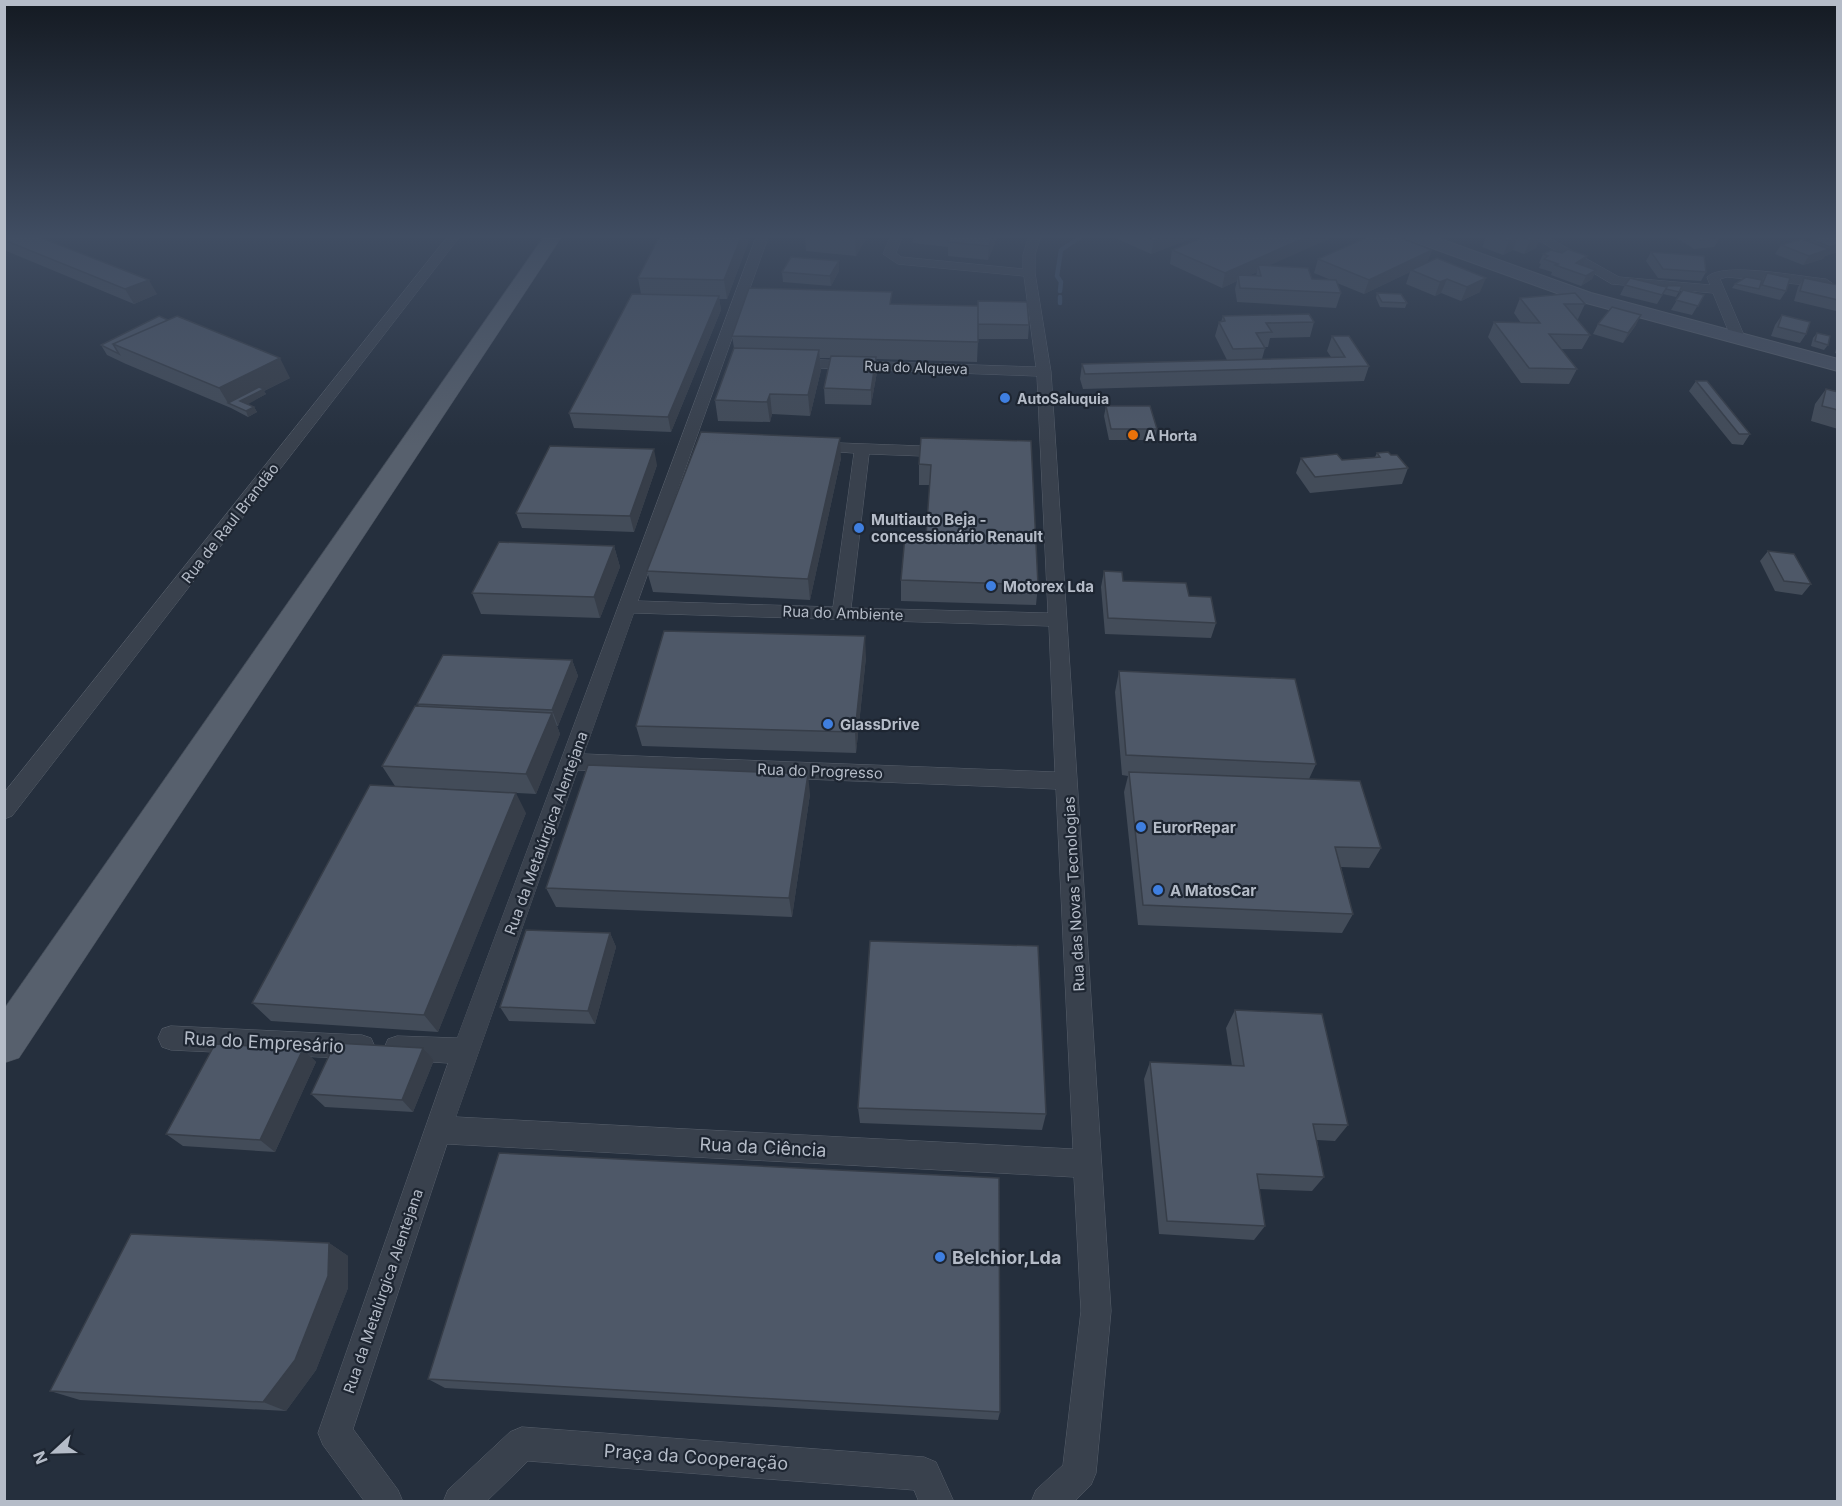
<svg xmlns="http://www.w3.org/2000/svg" width="1842" height="1506" font-family="Inter,sans-serif">
<style>
.lines{fill:none;stroke-linecap:round;stroke-linejoin:round}
.stream{stroke:#3b4d65;stroke-width:4.5}
.minor-casing{stroke:#575f6b;stroke-width:1}
.secondary-casing{stroke:#575f6b;stroke-width:2}
.primary-casing{stroke:#424a56;stroke-width:1}
.minor{fill:#39414d;fill-rule:evenodd}
.secondary{fill:#475060;fill-rule:evenodd}
.primary{fill:#57606d;fill-rule:evenodd}
.wall{fill:#434c59;fill-rule:evenodd}
.shaded-wall{fill:#373e49}
.building{fill:#4e5868;stroke:#373e49;stroke-width:1.5}
.shop-dot{fill:#3f7fe0;stroke:#1e2632;stroke-width:2}
.food-dot{fill:#e8710a;stroke:#1e2632;stroke-width:2}
.labels{text-anchor:middle;dominant-baseline:central;stroke-width:4.5;stroke-linejoin:round;paint-order:stroke}
.far-street-label{font-size:14px;fill:#b5bcc8;stroke:#1e2632}
.far-poi-label{font-size:14px;font-weight:bold;fill:#b5bcc8;stroke:#1e2632;text-anchor:start}
.poi-label{font-size:15px;font-weight:bold;fill:#b5bcc8;stroke:#1e2632;text-anchor:start}
.street-label{font-size:15px;fill:#b5bcc8;stroke:#1e2632}
.near-street-label{font-size:18px;fill:#b5bcc8;stroke:#1e2632}
.near-poi-label{font-size:18px;font-weight:bold;fill:#b5bcc8;stroke:#1e2632;text-anchor:start}
</style>
<rect width="100%" height="100%" fill="#252f3d"/>
<g class="lines">
<path class="stream" d="M1060,291l1,-9 -4,-6 4,-26 18,-12 -1,-3
M1060,297v6"/>
<g class="minor-casing">
<path id="minor" d="M449,235h12l-449,581 -8,3v-26z
M757,235h12l-131,366 195,6 21,-154 -47,-3 -3,-3 8,-5 137,5 8,5 -8,5 -80,-3 -18,154 197,5 -11,-237 -245,-9 -7,-4 7,-4 244,8 -12,-91 -126,-12 -15,-10 8,-19h12l-7,18 5,4 122,12v-14l6,-20h12l-6,20v18l16,99 60,939 -15,162 -5,12 -17,17h-43l5,-12 27,-25 18,-154 -7,-134 -627,-33 -94,285 45,61 5,12h-38l-42,-57 -5,-12 130,-370 -51,-3 -9,-3 -4,-9 4,-9 9,-3 60,2zM634,613l415,13 6,146 -471,-18zM578,770l478,19 17,360 -617,-32z
M1530,235h14l75,42 91,8 -3,-8c16,-16 94,0 119,2l6,4 -6,4 -99,-10 -7,2 26,61 -7,4 -7,-4 -19,-47 -101,-9z
M171,1026l191,9 9,3 4,9 -4,9 -9,3 -191,-9 -9,-3 -4,-9 4,-9z
M522,1427l402,30 12,5 18,40h-35l-5,-12 -386,-29 -42,41h-43l5,-12 62,-58z"/>
</g>
<g class="secondary-casing">
<path id="secondary" d="M1405,235h24l162,58 247,66v12l-259,-70 -172,-62z"/>
</g>
<g class="primary-casing">
<path id="primary" d="M545,235h18l-544,823 -15,5v-54z"/>
</g>
<use href="#minor" class="minor"/>
<use href="#secondary" class="secondary"/>
<use href="#primary" class="primary"/>
</g>
<path class="wall" d="M4,235l153,59 -23,10 -130,-54z
M805,235h63l-12,21 -50,-5z
M913,235h85l-10,25 -40,-4v-9l-35,-4z
M1111,235h89l-49,19 -40,-18z
M1478,235h63l-5,13 -12,6 -11,-4 -10,5 -21,-8 4,-9z
M1672,235h43l5,3 -6,9 -20,2z
M1796,235h39l3,2v15l-13,4 -2,3 -20,6 -28,-11 6,-9 28,-3 2,-3 6,-2 -15,1z
M748,243l-21,56h-8l2,11 -50,122 -97,-4 -5,-15 72,-119 -3,-16z
M1172,250l98,16 42,13 19,1 -17,-7 4,-14 109,4 53,29 -19,9 -20,-8 -6,3 -29,-12 4,-12 -46,22 -27,-11 4,10 -5,15 -99,-6 -2,-13 2,-8 -15,7 -52,-24zM1257,272l-1,4h-8z
M1651,252l55,20 -5,9 -43,-3 -12,-17z
M1562,253l25,3 -4,9 13,5 -4,9 -11,7 -30,-11 1,-3 -13,-4 2,-4 -2,-1 4,-9z
M839,271l-8,15 -48,-4 -1,-10z
M1767,273l19,18 -6,9 -48,-12 3,-4 27,-4z
M1804,278l34,7v23l-2,3 -42,-10 4,-14z
M1625,285h32l25,1 -6,11 -13,-3 -6,10 -37,-9z
M1683,290l21,5 -12,20 -21,-5z
M1377,293l30,10 -2,5 -25,-1 -4,-9z
M1520,298l65,6 -7,15h-2l14,16 -8,14h-21l16,20 -8,15 -48,-1 -33,-46 6,-15 27,1 -7,-10z
M892,304l137,21 -1,14h-50l-1,23 -101,-3 1,13 -6,33 -46,-1 -1,-16 7,-30h-11l1,12 -11,46 -38,-2 -2,8 -52,-1 -3,-21 19,-52 -2,-12z
M1782,315l24,19 -6,9 -29,-7 4,-11z
M159,316l131,62 -26,13 2,3 -19,10 7,3 3,5 -9,5 -17,-9 -105,-44 -19,-9 -6,-10z
M1223,316l91,6 -4,15 -40,1 -2,9h-4l1,1 -3,11 69,-2 -4,-6 5,-15 37,30 -5,15 -281,8 -3,-10 2,-15 145,-4 -12,-24 4,-14h2z
M1598,324l38,1 -13,18 -30,-9z
M1817,333l11,12 -4,5 -13,-4 2,-8z
M1838,340v14l-3,-1z
M1696,381l54,53 -7,11 -11,-1 -43,-53z
M1838,388v41l-27,-8 4,-17 11,-15 11,2z
M1106,406l51,23 -2,11h-46l-5,-24z
M921,438l117,147 -2,20 -135,-4v-21l25,-44 4,-51h-11v-21z
M1377,453l14,2 17,13 -6,16 -92,9 -14,-20 5,-15 41,2 33,-3z
M841,458l-31,142 -157,-8 -6,-21z
M657,465l-23,67 -112,-4 -6,-15z
M614,546l6,21 -20,51 -119,-4 -9,-21z
M1768,551l43,33 -9,11 -27,-4 -15,-30z
M1104,571l19,10 66,15 27,27 -5,15 -106,-4 -4,-47z
M866,657l-10,96 -214,-7 -6,-20z
M572,660l6,16 -20,50h-1l3,8 -24,60 -141,-8 -13,-20 37,-60 -2,-2z
M1119,671l197,93 -7,15 72,69 -12,20 -28,-1 12,47 -11,19 -204,-8 -14,-133 4,-16 -6,-1 -7,-83z
M810,794l-18,123 -236,-10 -10,-19z
M526,813l-88,219 -167,-11 -19,-18z
M610,933l6,14 -21,77 -86,-3 -9,-14z
M1235,1010l113,115 -13,16 -18,-1 7,37 -12,14 -53,-2 6,37 -11,14 -95,-6 -15,-155 6,-17 82,4 -6,-38z
M423,1048l11,12 -21,52 -88,-5 -14,-13z
M303,1049l13,13 -41,90 -92,-6 -17,-12z
M858,1108l188,6 -4,16 -182,-7z
M329,1243l19,13v32l-32,82 -30,41 -206,-11 -30,-9z
M428,1379l572,33 -2,8 -553,-32z"/>
<path class="shaded-wall" d="M742,235h5l1,8 -21,56 -3,-19z
M857,235h11l-12,21 -1,-18z
M993,235h5l-10,25 1,-14z
M1168,235h32l-49,19 3,-14z
M1311,235h27l-79,35 -1,-5 -1,7 -18,8 -1,-5 -1,6 -15,7 3,-15z
M1541,235l-5,13 -12,6 6,-14z
M1518,236l-5,14 -10,5 6,-14z
M1838,244v8l-13,4 -2,3 -20,6 6,-9 19,-6 2,-3z
M1432,250l-5,14 -16,6 -1,2 -46,22 5,-14z
M1587,256l-4,9 -11,7 4,-9z
M839,261v10l-8,15 -1,-10z
M1596,270l-4,9 -11,7 5,-10z
M1486,278l-6,14 -19,9 6,-14z
M1447,279l-6,14 -6,3 5,-14z
M149,280l8,14 -23,10 -9,-15z
M719,296l2,14 -50,122 -3,-15z
M1641,315l-5,10 -13,18 5,-10z
M819,350l2,20 -11,46 -2,-21z
M876,357l1,15 -6,33v-15z
M280,358l10,20 -26,13 2,3 -23,13 -15,-4 3,5 -12,-20z
M770,394l2,20 -2,8 -3,-20z
M254,407l3,5 -9,5 -2,-6z
M840,438l1,20 -31,142 -2,-21z
M654,449l3,16 -23,67 -4,-16z
M614,546l6,21 -20,51 -6,-21z
M865,636l1,21 -10,96 -1,-21z
M572,660l6,16 -20,50 -6,-16z
M552,713l8,21 -24,60 -10,-20z
M808,774l2,20 -18,123 -3,-19z
M516,793l10,20 -88,219 -14,-17z
M610,933l6,14 -21,77 -7,-13z
M423,1048l11,12 -21,52 -11,-12z
M303,1049l13,13 -41,90 -15,-12z
M329,1243l19,13v32l-32,82 -30,41 -23,-9z"/>
<path class="building" d="M4,235h30l115,45 -24,9 -121,-49z
M660,235h82l-18,45 -86,-2z
M826,235h31l-2,3z
M951,235h42l-4,11 -41,-4z
M1141,235h27l-14,5z
M1209,235h102l-86,38 -53,-23z
M1372,235h22l38,15 -63,30 -51,-21z
M1493,235h48l-11,5 -12,-4 -9,5z
M1691,235h24l5,3 -21,2z
M1825,235h10l3,2v7l-8,3 -19,-8z
M1802,239l27,10 -20,7 -28,-11z
M1568,249l19,7 -11,7 20,7 -10,6 -31,-11 3,-1 -14,-5 4,-3 -5,-2 8,-4 11,3z
M1651,252l53,4 2,16 -43,-3z
M791,257l48,4 -9,15 -48,-4z
M1437,258l49,20 -19,9 -20,-8 -7,3 -29,-12z
M1258,265l50,3 4,11 24,1 5,13 -101,-5 -2,-13 23,1z
M1767,273l23,5 -4,13 -24,-6z
M1746,277l16,3 -3,9 -24,-5z
M1630,278l37,9 -5,8 -37,-10z
M1804,278l34,7v15l-38,-9z
M1657,285l25,1 -3,6 -13,-3 1,-2z
M749,288l143,4 -2,12 88,2v36l-246,-6z
M1683,290l21,5 -6,11 -22,-6z
M1377,293l24,1 6,9 -25,-1z
M1575,293l10,11h-21l26,31 -41,-1 28,35 -48,-1 -35,-46 46,1 -20,-25z
M632,294l87,2 -51,121 -99,-4z
M978,301l49,1 2,23 -51,-1z
M1612,307l29,8 -13,18 -30,-9z
M1309,314l5,8 -48,1 6,9 -16,1 9,15 -32,1 -14,-27 6,-1 -2,-5z
M1782,315l28,7 -4,12 -28,-7z
M159,316l9,4 -55,24 6,10 -18,-9z
M177,316l103,42 -61,30 -106,-44z
M1817,333l13,3 -2,9 -13,-4z
M1332,336h17l20,30 -284,8 -3,-10 263,-7z
M734,348l85,2 -11,45 -38,-1 -3,8 -52,-2z
M831,356l45,1 -5,33 -47,-2z
M1696,381h11l43,53h-11z
M259,387l5,2 -24,12 14,6 -8,4 -18,-8z
M1826,389l12,3v18l-16,-4z
M1106,406h44l7,23h-46z
M701,432l139,6 -32,141 -161,-8z
M921,438l110,3 7,144 -137,-5 4,-44h21l5,-71 -12,-1z
M550,446l104,3 -24,67 -114,-3z
M1388,452l3,3h6l11,13 -93,9 -14,-19 36,-4 5,6 38,-3 -3,-4z
M499,542l115,4 -20,51 -122,-4z
M1768,551l26,3 17,30 -27,-3z
M1104,571l18,1 1,9 63,2 3,13 22,1 5,26 -108,-5z
M664,631l201,5 -10,96 -219,-6z
M443,655l129,5 -20,50 -135,-6z
M1119,671l176,8 21,85 -190,-9z
M415,706l137,7 -26,61 -144,-8z
M588,765l220,9 -19,124 -243,-10z
M1129,772l231,9 21,67 -46,-1 18,67 -210,-9z
M370,785l146,8 -92,222 -172,-12z
M526,930l84,3 -22,78 -88,-4z
M870,941l168,5 8,168 -188,-6z
M1235,1010l87,4 26,111 -35,-1 11,53 -67,-3 8,52 -98,-5 -17,-159 94,4z
M335,1043l88,5 -21,52 -91,-6z
M215,1044l88,5 -43,91 -94,-6z
M499,1153l500,25 1,234 -572,-33z
M131,1234l198,9 -1,33 -33,84 -32,42 -213,-11z"/>
<linearGradient id="sky" x2="0" y2="1"><stop stop-color="#141a22"/><stop offset="0.53" stop-color="#404d62"/><stop offset="1" stop-color="#404d62" stop-opacity="0"/></linearGradient>
<rect width="1842" height="446" fill="url(#sky)"/>
<g class="shop-dot">
<circle cx="1005" cy="398" r="6"/>
<circle cx="859" cy="528" r="6"/>
<circle cx="991" cy="586" r="6"/>
<circle cx="828" cy="724" r="6"/>
<circle cx="1141" cy="827" r="6"/>
<circle cx="1158" cy="890" r="6"/>
<circle cx="940" cy="1257" r="6"/>
</g>
<circle class="food-dot" cx="1133" cy="435" r="6"/>
<g class="labels">
<g class="far-street-label">
<text transform="translate(916 367) rotate(2)">Rua do Alqueva</text>
</g>
<g class="far-poi-label">
<text x="1017" y="398">AutoSaluquia</text>
<text x="1145" y="435">A Horta</text>
</g>
<g class="poi-label">
<text x="871" y="519">Multiauto Beja -<tspan x="871" dy="17">concessionário Renault</tspan></text>
<text x="1003" y="586">Motorex Lda</text>
<text x="840" y="724">GlassDrive</text>
<text x="1153" y="827">EurorRepar</text>
<text x="1170" y="890">A MatosCar</text>
</g>
<g class="street-label">
<text transform="translate(230 523) rotate(-52)">Rua de Raul Brandão</text>
<text transform="translate(843 613) rotate(2)">Rua do Ambiente</text>
<text transform="translate(820 771) rotate(2)">Rua do Progresso</text>
<text transform="translate(546 833) rotate(-70)">Rua da Metalúrgica Alentejana</text>
<text transform="translate(1074 894) rotate(-93)">Rua das Novas Tecnologias</text>
<text transform="translate(383 1291) rotate(-71)">Rua da Metalúrgica Alentejana</text>
</g>
<g class="near-street-label">
<text transform="translate(264 1042) rotate(3)">Rua do Empresário</text>
<text transform="translate(763 1147) rotate(3)">Rua da Ciência</text>
<text transform="translate(696 1457) rotate(4)">Praça da Cooperação</text>
</g>
<g class="near-poi-label">
<text x="952" y="1257">Belchior,Lda</text>
</g>
</g>
<rect width="1842" height="1506" fill="none" stroke="#b5bcc8" stroke-width="12"/>
<g transform="translate(54 1452) rotate(248)" stroke="#1e2632" stroke-width="4.5" paint-order="stroke">
<path d="M0-4.5L10 22L0 15L-10 22Z" fill="#b5bcc8"/>
<text y="-9" font-size="16" font-weight="bold" text-anchor="middle" fill="#b5bcc8">N</text>
</g>
</svg>
